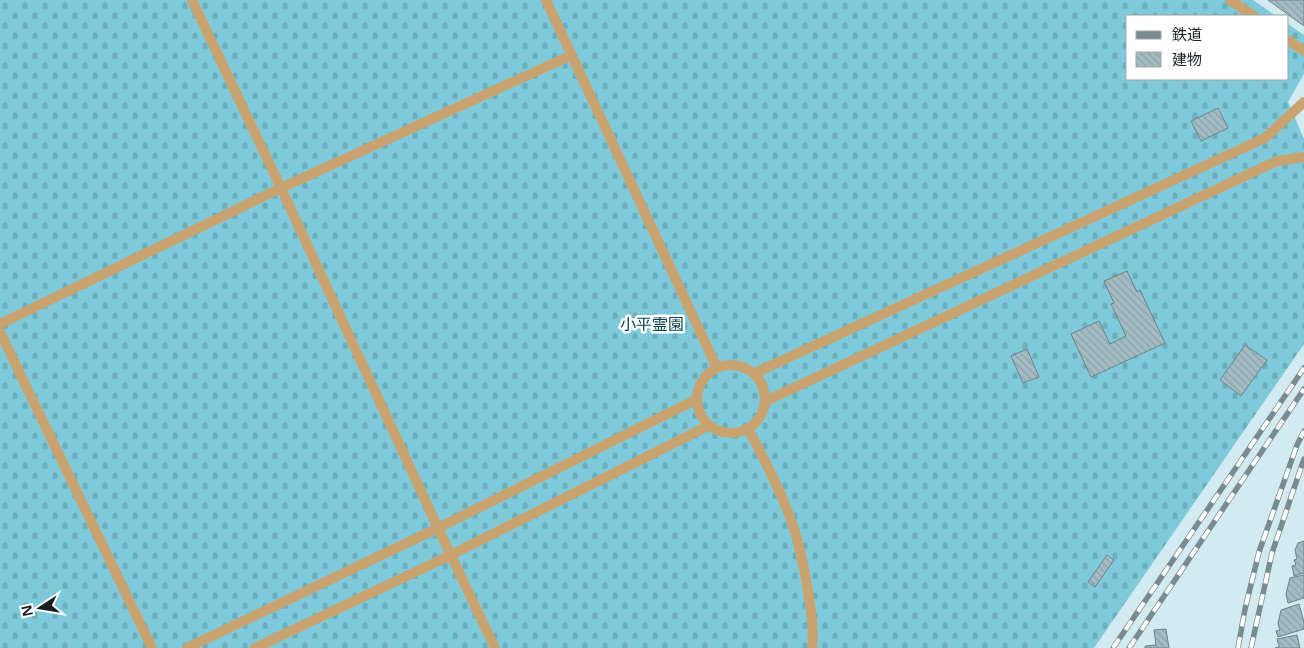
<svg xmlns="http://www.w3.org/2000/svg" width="1304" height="648" font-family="'Open Sans','Noto Sans JP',sans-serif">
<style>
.cemetery{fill:url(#cemetery-stones)}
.building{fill:url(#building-back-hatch);stroke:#6a8186}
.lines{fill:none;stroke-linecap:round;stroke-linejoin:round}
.lane{stroke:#c8a370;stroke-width:10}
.rail-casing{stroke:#798b8f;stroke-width:5.5}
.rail{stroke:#fff;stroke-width:4;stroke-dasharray:11;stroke-linecap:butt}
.labels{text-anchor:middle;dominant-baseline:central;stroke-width:5;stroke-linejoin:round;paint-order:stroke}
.park-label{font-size:16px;fill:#04424d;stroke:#fff}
</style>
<defs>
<pattern id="cemetery-stones" width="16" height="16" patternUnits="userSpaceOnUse" patternTransform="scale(1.25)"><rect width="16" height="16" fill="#7ecada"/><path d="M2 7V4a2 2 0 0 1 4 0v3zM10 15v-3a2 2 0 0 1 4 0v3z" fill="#6cadbb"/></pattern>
<pattern id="building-back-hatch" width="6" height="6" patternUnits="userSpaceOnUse" patternTransform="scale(1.25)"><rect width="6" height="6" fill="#a3bcc1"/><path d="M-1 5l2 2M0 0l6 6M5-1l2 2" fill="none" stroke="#8ca1a6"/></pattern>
</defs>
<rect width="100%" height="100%" fill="#d2ebf0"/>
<path class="cemetery" d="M0,0h1253l23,16h-148v63h160v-55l16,11v39l-16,28 16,37v205l-210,304h-1094z"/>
<path class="building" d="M1268,0h36v26z
M1218,108l10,20 -27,13 -10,-20z
M1127,271l10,21 3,-2 25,53 -74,34 -20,-43 28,-13 11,23 16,-8 -15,-32 3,-1 -10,-22z
M1245,345l22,15 -26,36 -21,-16z
M1027,349l12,28 -16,6 -12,-27z
M1304,541v32l-10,3 -2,-10 4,-1 -2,-5 3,-1 -2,-9 3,-7z
M1107,555l7,5 -19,27 -7,-5z
M1304,575v23l-16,5 -2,-9 4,-16z
M1299,604l5,18v7l-26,8 -2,-6 4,-1 -2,-6 3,-14z
M1166,629l3,19h-24v-2l11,-1 -2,-15z
M1297,635l3,13h-25l4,-1 -2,-8z"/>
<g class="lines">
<path class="lane" d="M192,0l89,188 157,340 57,120
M546,0l171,368
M1230,0l24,16
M1288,40l16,11
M0,324l281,-136 291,-133
M0,332l152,316
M697 399a34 34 0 1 1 68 0a34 34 0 1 1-68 0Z
M755,373l510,-235 39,-36
M766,401l511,-240 27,-4
M748,429c17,31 33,62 44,94 8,22 12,45 16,68 3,19 6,37 4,57
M187,648l251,-120 257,-128
M255,648l196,-93 257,-129"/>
<g class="rail-casing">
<path id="rail" d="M1113,648l191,-280
M1129,648l175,-259
M1238,648l7,-39 14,-57 38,-107 7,-14
M1251,648l21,-95 32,-94"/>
</g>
<use href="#rail" class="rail"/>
</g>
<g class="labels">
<g class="park-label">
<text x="652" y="324">小平霊園</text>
</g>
</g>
<rect x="1126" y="15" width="162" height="65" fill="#ffffff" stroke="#a2a6a7"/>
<rect x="1136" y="31" width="25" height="8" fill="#798b8f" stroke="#a2a6a7"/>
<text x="1172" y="40" font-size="15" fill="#162022">鉄道</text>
<rect x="1136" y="52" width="25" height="15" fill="url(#building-back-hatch)" stroke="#a2a6a7"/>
<text x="1172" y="65" font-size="15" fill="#162022">建物</text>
<g transform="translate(40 608) rotate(258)" stroke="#ffffff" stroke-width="4" paint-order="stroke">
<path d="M0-4L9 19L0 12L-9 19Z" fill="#162022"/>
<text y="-8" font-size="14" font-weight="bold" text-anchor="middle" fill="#162022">N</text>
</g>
</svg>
